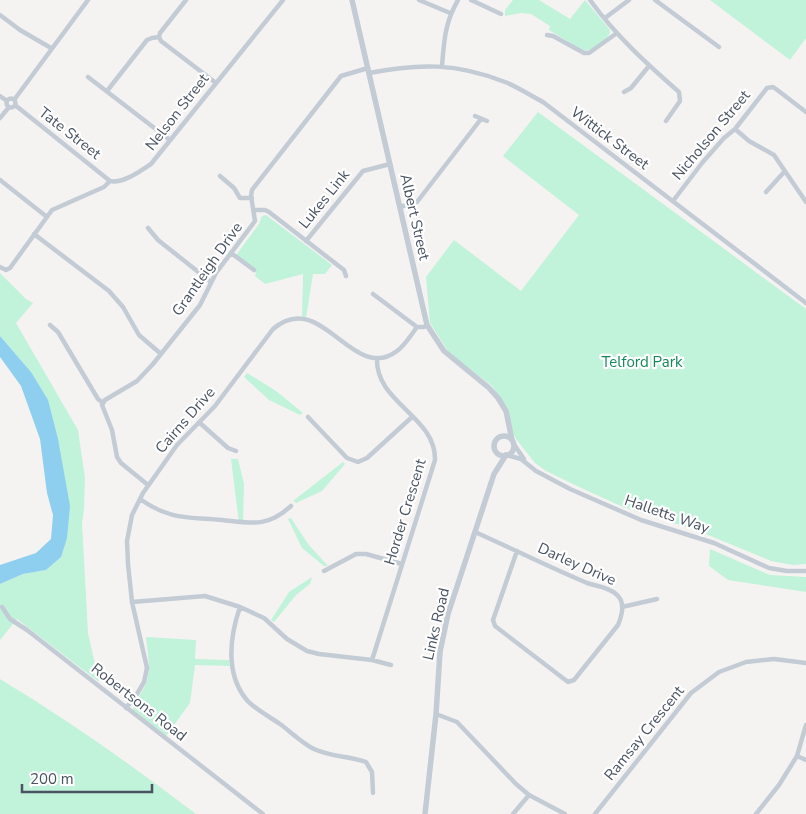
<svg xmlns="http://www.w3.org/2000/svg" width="806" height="814" font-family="'Nunito Sans',sans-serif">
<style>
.green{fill:#c1f2da}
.water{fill:#8ecfef}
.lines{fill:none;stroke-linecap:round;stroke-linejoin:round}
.minor{stroke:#c3cbd4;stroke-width:4.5}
.tertiary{stroke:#c3cbd4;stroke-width:5.5}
.labels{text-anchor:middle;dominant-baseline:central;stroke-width:4.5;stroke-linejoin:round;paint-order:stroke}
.street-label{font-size:15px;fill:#495361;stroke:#fff}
.park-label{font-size:15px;fill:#15875c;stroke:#fff}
</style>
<rect width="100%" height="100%" fill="#f5f3f2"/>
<path class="green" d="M513,0h26l31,19 15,-19 25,30v3c-5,9 -17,20 -28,17l-33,-20 1,-4 -19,-12 -10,-1 -16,3v-6z
M710,0h96v38l-16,22z
M538,112l268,197v255l-13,1 -22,-4 -75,-31 -73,-23 -46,-21 -31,-15 -11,-8 -19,-24 -4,-7 -4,-23 -16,-23 -42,-32 -20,-31 -4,-46 28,-37 67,51 58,-76 -76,-59z
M266,215l66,50 -7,9h-12l-7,44 -4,-1 1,-43 -38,10 -10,-8 1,-3 -19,-16v-3l22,-30 3,-8z
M0,273l26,26 7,4 -17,20 62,107 7,48 -1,31 -2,14 6,110 11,49 -82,-63 -17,21v-56l23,-10 23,-4 15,-13 -30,-185 -31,-36z
M247,373l29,18 27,22 -3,2 -31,-15 -25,-23z
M231,459h7l6,25 -1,39h-4z
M343,462l2,2 -23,27 -26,12 -3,-2z
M291,518l17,26 20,22h-4l-22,-18 -14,-29z
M710,549l60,26 36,2v15l-78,-12 -19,-14z
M312,577l-2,7 -14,11 -22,27 -3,-2 18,-28z
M146,637l50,3 -1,19 34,1 1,6 -35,-1 -5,38 -24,33 -33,-26v-6c21,-24 16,-38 13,-67z
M0,679c68,41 133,87 196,135h-196z"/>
<path class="water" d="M0,336l31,36 17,28 10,39 12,67 -3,32 -6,19 -15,13 -23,4 -23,10v-19l36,-12 15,-14 2,-24 -6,-22 -7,-54 -19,-53 -21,-29z"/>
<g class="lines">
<path class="minor" d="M186,0l-26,33 -1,4 2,4 55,42
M419,0l31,13
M471,0l30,14
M590,0c25,35 57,64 89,92l1,9 -14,20
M655,0l64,47
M0,15l20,15 31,18
M605,18l24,-18
M547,35l6,1 31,17h5l28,-20
M442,66c2,-25 3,-44 16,-66
M369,73c50,-10 88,-10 136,9 13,5 26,14 38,20l263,201
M88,77l82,63
M107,91l40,-51 5,-2 7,-1
M624,92l7,-4 18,-22
M0,96l7,5
M6.5 103a4.5 4.5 0 1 1 9 0a4.5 4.5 0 1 1-9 0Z
M14,100l74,-100
M15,105l95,76
M475,116l12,5
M0,118l9,-11
M735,129l14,12 25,14 32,47
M220,176l14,12 6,10h12
M0,180l47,37
M766,192l19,-21
M673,201l29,-38 22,-25 11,-9 32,-41 6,-1 3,2 30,23
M400,207l17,-5 64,-83
M255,210h10l4,2 75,58 2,6
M148,228l10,12 53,42
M34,234l75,57 14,16 16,28 22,19
M306,241l57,-70 27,-7
M231,253l23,17
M0,267l6,3 4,-2 42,-58 52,-23 6,-6c13,3 30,-10 41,-17l132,-164
M373,294l44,33
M50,325l8,7 40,67 5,4
M308,417l39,41 11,4 9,-4 45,-41
M200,423l28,25 8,3
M513,443l11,16
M507,455l14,4 15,12 34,18 71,31 73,23 55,25 18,3h19
M148,485l-27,-22 -4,-6 -5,-27 -10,-25 3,-5 32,-19 16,-17 47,-59 16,-32 39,-52 -4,-25 1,-6 89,-114 27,-8
M140,499c30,21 47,18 82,21 29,3 45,8 69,-14
M475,532c38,17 74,35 112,51 9,3 21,4 29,11 10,8 6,21 2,31l-44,55 -6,2 -73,-56 -2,-6 24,-69
M324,571l32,-17h10l36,10
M132,602l73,-6 35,11 24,11 23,21 20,12 12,3 53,6 19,5
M2,607l8,12 17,11 236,184
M240,607c-10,29 -15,66 6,92 7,9 24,18 34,25 11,8 22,19 34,25 17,8 35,7 52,13l6,10 1,21
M622,607l35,-8
M372,660l63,-200c1,-44 -60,-57 -58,-102
M126,708l11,-14 7,-12 3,-14 -15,-66 -4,-38 -1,-23 5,-26 11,-22 34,-48 38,-39 58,-77c48,-42 80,56 124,22 8,-6 14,-16 20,-24h7l3,-2
M436,714l21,8 59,62 13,11 36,19
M797,756l9,4
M513,814l16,-19
M595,814l96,-121 28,-21 27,-10 28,-3 32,4
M756,814l23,-29 18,-29 9,-31"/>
<path class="tertiary" d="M352,0l75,325 17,26 45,37 9,10 8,13 6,29
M494 446a10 10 0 1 1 20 0a10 10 0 1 1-20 0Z
M425,814l11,-100 4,-62 8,-38 46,-140 12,-19"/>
</g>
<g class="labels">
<g class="street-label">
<text transform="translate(177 112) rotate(-52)">Nelson Street</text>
<text transform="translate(70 133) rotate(38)">Tate Street</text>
<text transform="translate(711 135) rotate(-50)">Nicholson Street</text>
<text transform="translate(610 138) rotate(37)">Wittick Street</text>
<text transform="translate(324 199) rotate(-51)">Lukes Link</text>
<text transform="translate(415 217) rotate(77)">Albert Street</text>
<text transform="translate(207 269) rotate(-55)">Grantleigh Drive</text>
<text transform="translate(185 420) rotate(-49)">Cairns Drive</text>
<text transform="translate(405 512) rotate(-73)">Horder Crescent</text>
<text transform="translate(667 514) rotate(19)">Halletts Way</text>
<text transform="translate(577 564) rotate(24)">Darley Drive</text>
<text transform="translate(436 624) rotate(-77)">Links Road</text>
<text transform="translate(139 702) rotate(38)">Robertsons Road</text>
<text transform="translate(644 733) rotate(-51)">Ramsay Crescent</text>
</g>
<g class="park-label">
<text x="642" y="362">Telford Park</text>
</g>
</g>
<path d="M22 784v8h130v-8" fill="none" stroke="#495361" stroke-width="2.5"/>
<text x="30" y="784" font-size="15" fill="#495361" stroke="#ffffff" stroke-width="4" paint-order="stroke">200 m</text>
</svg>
